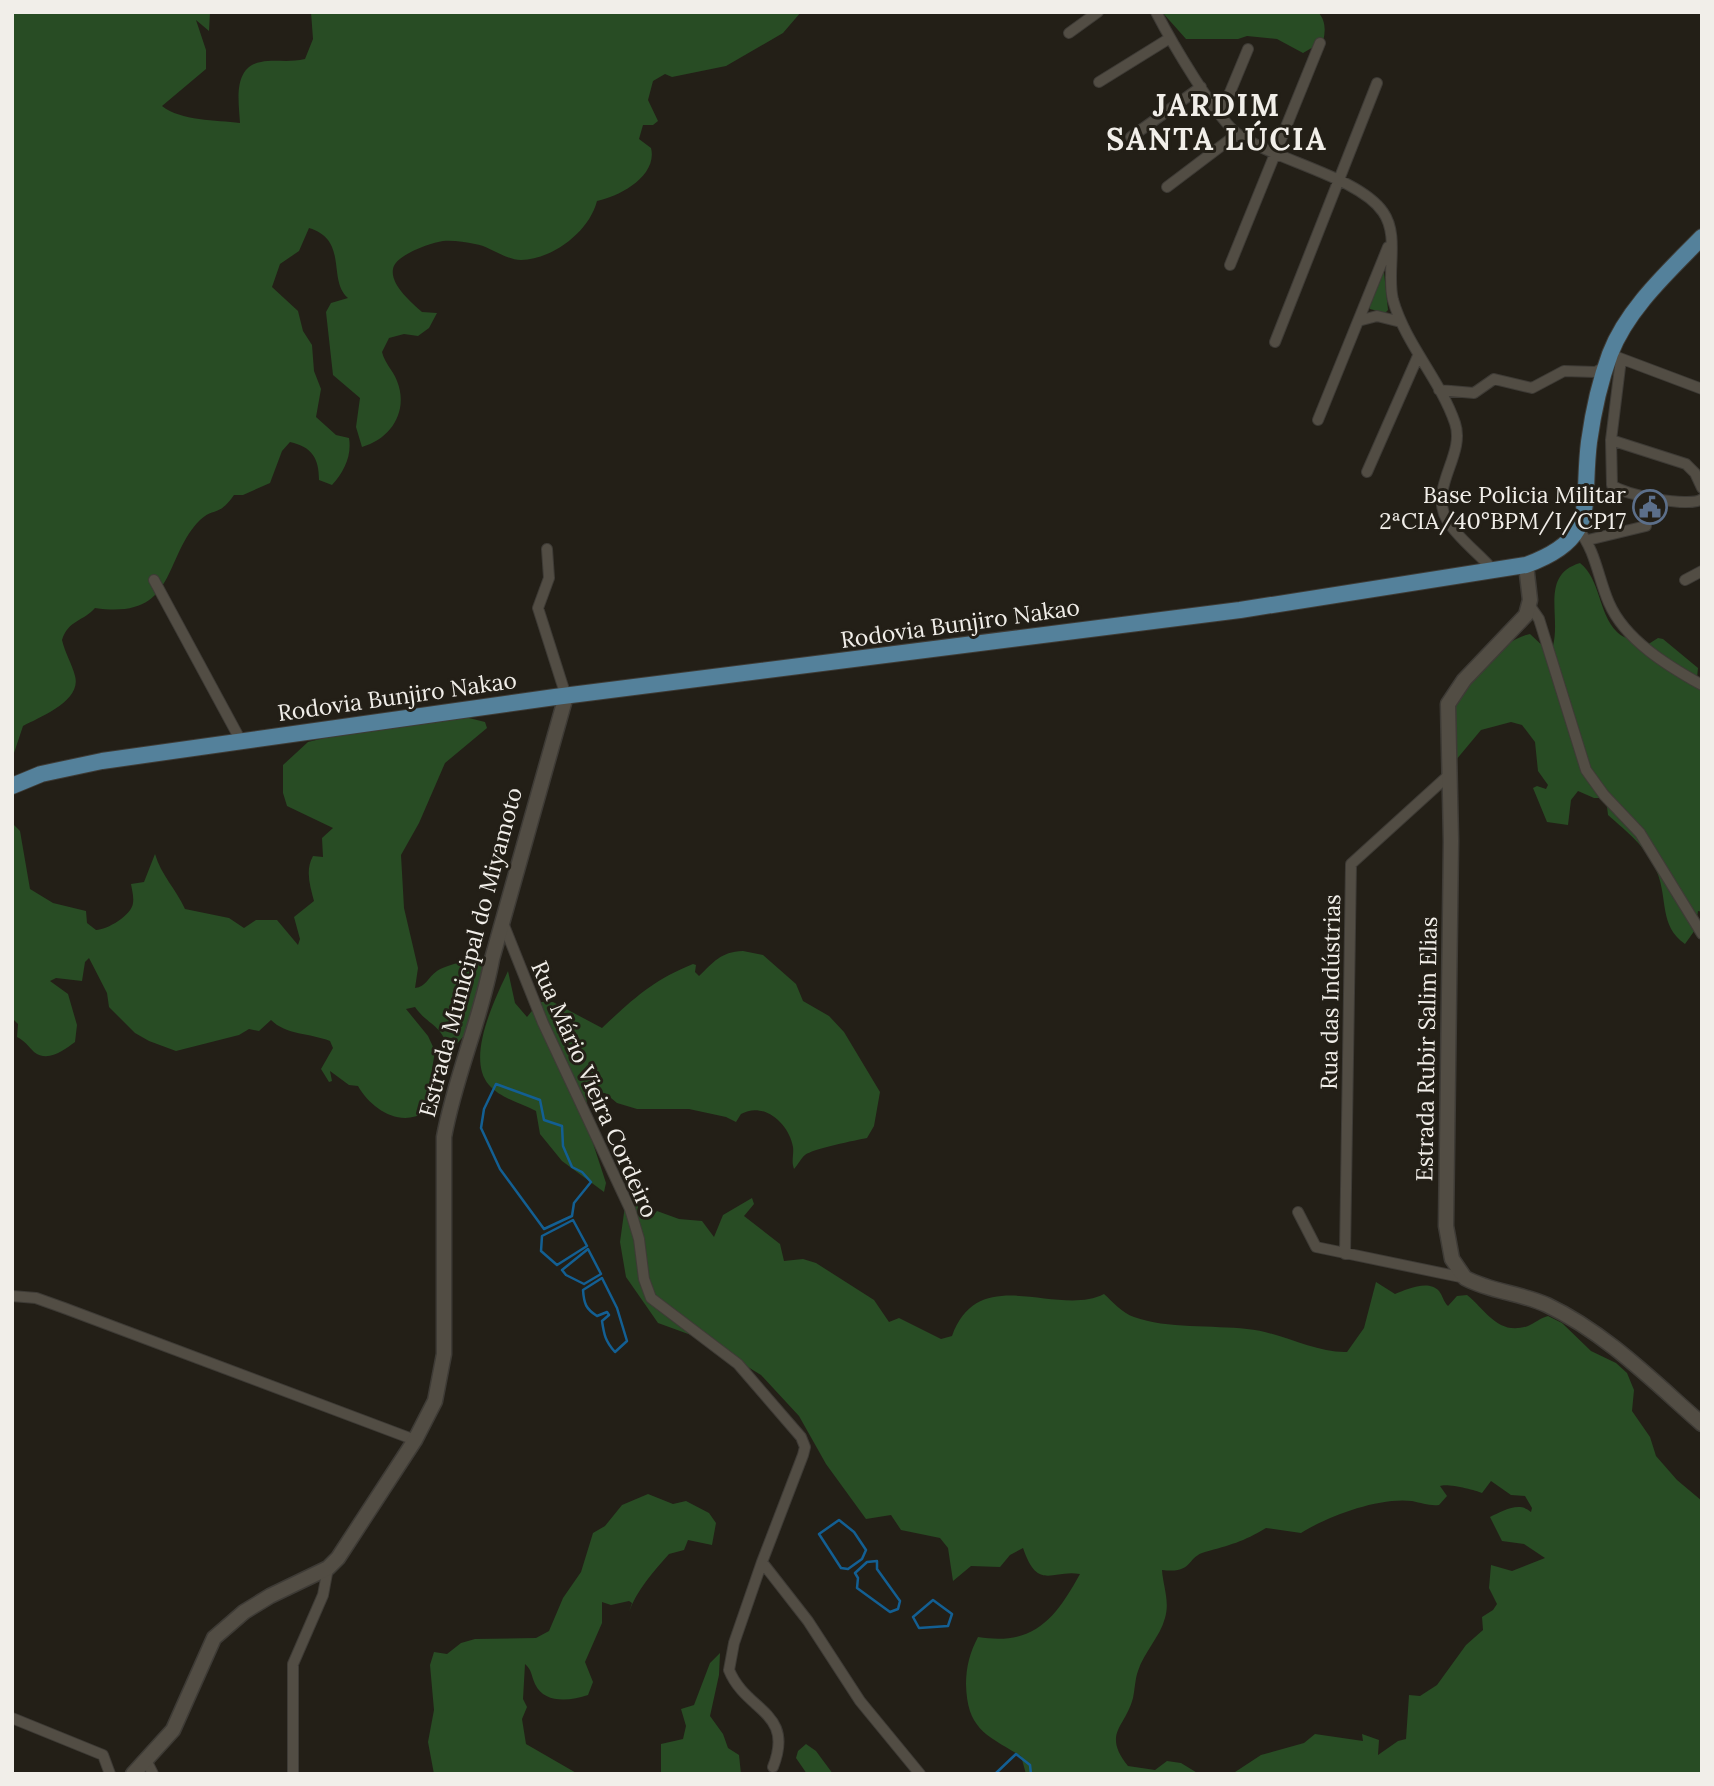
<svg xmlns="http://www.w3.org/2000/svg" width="1714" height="1786" font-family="Lora,serif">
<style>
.green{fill:#284c24}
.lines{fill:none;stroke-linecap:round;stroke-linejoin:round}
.stream{stroke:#135f93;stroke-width:2.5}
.street-casing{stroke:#3e3b36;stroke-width:12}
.secondary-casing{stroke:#3e3b36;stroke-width:17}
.primary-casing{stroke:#3e3b36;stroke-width:18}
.street{stroke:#524d44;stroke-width:10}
.secondary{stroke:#524d44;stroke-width:14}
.primary{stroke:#54819b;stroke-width:16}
.labels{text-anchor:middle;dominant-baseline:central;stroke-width:6;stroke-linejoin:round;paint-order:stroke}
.poi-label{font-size:23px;fill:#f1eee9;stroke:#231f17;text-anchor:end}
.street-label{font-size:23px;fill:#f1eee9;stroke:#231f17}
.district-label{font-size:30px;font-weight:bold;letter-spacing:2px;fill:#f1eee9;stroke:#231f17}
</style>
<rect width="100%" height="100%" fill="#231f17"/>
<path class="green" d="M12,12h198l-1,19 -13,-11 10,30v19l-44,37c19,15 54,14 78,17 -1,-20 -8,-56 21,-61 13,-3 27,1 44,-3l8,-20 -2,-27h490l-18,21 -57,33 -54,11 -7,-3 -12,7 -5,19 10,21 -5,4h-10l-4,14 12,9c7,28 -32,49 -54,53 -8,31 -44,58 -76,59 -16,0 -31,-14 -46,-16 -10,-2 -22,-4 -32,-3 -13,2 -48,14 -50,28 -3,16 19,34 29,43l15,1 -8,15 -11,8 -14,-2 -15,4 -7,14c3,12 11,18 15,29 12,30 -6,58 -35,66l-6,-20 4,-29 -27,-23 -7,-63 5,-9 17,-5c-21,-18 1,-58 -39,-70l-10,23 -19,13 -8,23 26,24 5,20 9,14 2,26 7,18 -5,28 20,18 13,3c3,18 -5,34 -17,47l-13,-5c0,-22 -7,-33 -29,-38l-8,9 -12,32 -27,12h-9c-15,22 -20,12 -34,25 -38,38 -22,100 -105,88 -11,13 -27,12 -33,32 3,13 10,24 13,36 7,25 -35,41 -52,50l-11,33z
M1162,12h156c11,12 6,27 2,41l-5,-7 -12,7 -26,-14 -30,-3 -9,3h-52z
M1381,271l3,1 4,38 -3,3 -15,-4 -1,-5z
M1580,563c21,17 18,50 37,69 8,9 20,6 30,13l11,-7 5,1 35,29 -1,10 5,5v229l-4,-1 -3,19 -10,14c-26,-18 -17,-45 -28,-72 -9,-24 -31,-41 -49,-57l-2,-17h-12l-16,-7 -7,9 -3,25 -21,-3 -14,-34 4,-2 9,3 2,-4 -10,-14 -3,-29 -13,-17 -11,-3 -30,8 -25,30c-1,-17 -6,-43 0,-59 7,-24 50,-63 74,-67l15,14 8,-2c8,-31 -13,-71 27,-83z
M461,716l24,6 2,6 -42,35 -26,60 -18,32 3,53 14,60 -3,20c11,-1 13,-11 22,-17 7,-5 33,-12 40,-12l7,8 -16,64 -20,23c-2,-28 -20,-28 -33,-47l-9,2 22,27 7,15 -10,61c-25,16 -54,-3 -67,-26l-9,-1 -19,-14 2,10 -3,1 -8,-13 12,-21 -3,-7c-20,-8 -44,-6 -59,-21l-12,11 -10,-2 -10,6 -63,16 -27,-10 -14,-8 -26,-26 -2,-14 -18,-35 -4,4 -3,19 -26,-3 -6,3 18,13 9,31 -2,17c-11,8 -27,21 -41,10 -6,-6 -9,-11 -17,-15l1,-13 -6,-6v-195l8,8 10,58 23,14 33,8 1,12 9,7c11,0 36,-15 37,-27 1,-6 -1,-13 -2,-19l13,-2 11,-28c6,21 21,35 30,55l44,9 15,10 12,-8h21l21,25 2,-6 -6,-22 20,-16c-4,-15 -9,-31 -1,-45l10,1 -1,-19 11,-10 -46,-22 -4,-13v-28l25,-23 61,-15z
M743,951l20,4 33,29 7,17 26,15 15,16 36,60 -6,34 -7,12c-10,2 -55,11 -62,17 -4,3 -7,10 -11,14 -3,-8 0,-14 -1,-22 -4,-24 -30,-46 -52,-33l-5,8 -10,-5 -37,-8h-52l-20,-6 -12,-10 -19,-1 3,39 17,52 -2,9 -42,-31 -22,-27 -4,-23c-15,-8 -36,-13 -47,-26 -24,-27 7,-88 19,-114l7,32 12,14 12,-15h14l49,26c31,-29 51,-48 91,-64l3,1 -1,7 4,4c15,-14 21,-24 44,-25z
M627,1191l13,18 1,10 11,-2 5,-6 22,8 23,2 12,16 9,-22 29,-17 2,6 -10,12 36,28 4,17 19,-2 13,4 58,37 15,22 10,-4 42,21 11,-3c27,-75 105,-18 152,-42 9,8 18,19 30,23 33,12 79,8 113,12 34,3 67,24 100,23l17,-24 12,-46 19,12c11,-4 33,-15 44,-3 4,5 4,10 9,15l9,-10 10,-1c20,16 31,41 61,31 7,-3 12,-8 20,-10l14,7 29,28 25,12 11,10 7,17 -2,21 18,26 6,19 21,24 25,21v273h-470l29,-19 43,-12 11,-9 48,7 -1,-7 17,6 -1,15 20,-14 8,-2 3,-44 11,1 17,-11 29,-40 17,-15 -1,-13 11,-7 4,-6 -8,-16 2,-23 21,6 33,-13 -21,-14 -22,-3 -12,-24c13,-6 29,-16 41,-5l1,-4 -7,-12 -14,-1 -20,-14 -9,12c-7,-3 -35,-10 -42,-7l7,10 -8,9c-10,1 -17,-2 -27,-4 -33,-4 -84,15 -111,32l-35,-5c-23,14 -36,17 -61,24 -19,5 -11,22 -43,18 1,16 8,31 3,48 -5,19 -21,34 -27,53 -3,8 -3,18 -5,27 -8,30 -31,35 -5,68l27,4 12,-9 14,2 18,11h-173l-5,-18c-35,-21 -54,-27 -55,-72 0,-17 4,-32 12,-47 56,9 77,-18 102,-63 -28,-5 -42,18 -57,-26l-13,7 -10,12 -29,-1 -18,15 -5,-33 -8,-10 -39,-8 -10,-15 -25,4 -40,-55 -27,-48 -38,-41 -59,-36 -44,-16 -32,-46 -6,-35z
M648,1494l25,10 13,-3 23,12 7,10 -4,22 -24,-5 -4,10 -15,4c-15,17 -33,37 -40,58l3,-9 -3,-2 -18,4 -9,-3v21l-17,39 8,20 -5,13c-18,6 -44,9 -53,-11 -4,-9 -3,-14 -10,-20l-2,35 4,8 -5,12 4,25 52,30h-144l-6,-32 6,-32 -4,-45 4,-13 13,2 14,-11 14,-4 61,-1 13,-7 14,-33 18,-26 12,-39 12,-7 17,-21z
M720,1653l-1,22 -9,41 13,18 5,14 11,7 2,19h-80v-30l22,-5 3,-13 -5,-17 13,-4 16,-42z
M806,1744l10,7 17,23h-26l-11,-16 2,-7z"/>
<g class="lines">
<path class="stream" d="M496,1084l44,16 4,20 18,6 1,20 9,21 10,5 9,10 -17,21 -2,13 -28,13 -44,-60 -19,-41 3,-19z
M573,1220l14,26 -30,19 -16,-14 1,-15z
M588,1249l13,25 -17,10 -18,-9 -4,-5z
M602,1278l15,30 10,33 -12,11c-10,-11 -11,-18 -13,-31l7,-6 -2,-3 -10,4c-11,-7 -13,-12 -14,-26z
M839,1520l15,12 12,18 -4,9 -14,10 -7,-1 -22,-34z
M877,1561v8l23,32 -2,8 -8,3 -33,-24 1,-10 -3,-5 12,-11z
M933,1600l19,14 -4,12 -29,2 -6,-11z
M995,1774l21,-20 14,11 1,9"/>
<g class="street-casing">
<path id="street" d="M1156,12c14,27 60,107 83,123 36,25 120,42 144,77 17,24 3,60 10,88 13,45 47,79 62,123 11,32 -27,65 -8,97 11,19 32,33 46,50
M1069,33l29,-21
M1099,82l71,-44
M1221,114l27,-65
M1131,137l70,-50
M1167,187l70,-53
M1230,265l90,-222
M1358,321l19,-5 24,6
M1275,342l102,-259
M1617,357l85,32
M1621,359l-10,81 1,45c11,10 79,23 90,14
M1439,390l35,3 20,-14 38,9 32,-17 32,1 11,-7
M1318,420l70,-173
M1611,440l75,24 9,9 7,15
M1367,472l51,-116
M1578,529c18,22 20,49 31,74 16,37 59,63 93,82
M1588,540l58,-14
M547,549l2,29 -11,30 28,88
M154,580l87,161
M1685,580l17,-9
M1530,606l9,13 47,151 18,25 36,38 62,101
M503,923l40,100 87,186 9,30 5,40 7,19 87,66 63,73 4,10 -2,8 -41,107 46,59 52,80 60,73
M1298,1212l18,35 149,31
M1345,1254l6,-390 99,-90
M12,1296l24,2 28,10 351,132
M762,1562l-28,81 -5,27c17,42 66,41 44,97
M12,1718l91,37 7,19
M147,1762l6,12
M293,1774v-110l30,-69 5,-27"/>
</g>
<g class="secondary-casing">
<path id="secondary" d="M1526,565l4,35 -4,15 -62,65 -16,24 3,137 -5,385 6,33 13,19c26,14 56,15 82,27 59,28 107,77 155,119
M133,1774l40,-44 41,-92 30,-26 26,-16 58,-28 10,-10 77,-118 20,-39 9,-47v-217c11,-61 37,-117 48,-178l74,-263"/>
</g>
<g class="primary-casing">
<path id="primary" d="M12,786l29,-12 61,-13 453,-64 685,-87 286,-45c74,-27 55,-59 63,-123 4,-29 11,-61 21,-88 17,-45 59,-83 92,-117"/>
</g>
<use href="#street" class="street"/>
<use href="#secondary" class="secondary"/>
<use href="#primary" class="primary"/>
</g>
<defs>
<g id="civic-ring" transform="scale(1.75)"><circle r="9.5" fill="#231f17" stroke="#5c6f8a" stroke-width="1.5"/><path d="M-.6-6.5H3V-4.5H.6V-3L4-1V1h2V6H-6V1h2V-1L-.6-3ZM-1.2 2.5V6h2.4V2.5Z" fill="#5c6f8a"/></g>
</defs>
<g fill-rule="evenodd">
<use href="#civic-ring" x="1650" y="507"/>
</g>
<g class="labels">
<g class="poi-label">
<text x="1626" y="494">Base Policia Militar<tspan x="1626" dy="26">2ªCIA/40°BPM/I/CP17</tspan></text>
</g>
<g class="street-label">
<text transform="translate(960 623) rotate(-8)">Rodovia Bunjiro Nakao</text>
<text transform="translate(397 696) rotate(-8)">Rodovia Bunjiro Nakao</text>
<text transform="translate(470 952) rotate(-75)">Estrada Municipal do Miyamoto</text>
<text transform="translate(1330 992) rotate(-89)">Rua das Indústrias</text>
<text transform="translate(1426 1049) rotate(-89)">Estrada Rubir Salim Elias</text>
<text transform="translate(595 1089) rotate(66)">Rua Mário Vieira Cordeiro</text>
</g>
<g class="district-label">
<text x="1217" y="105">JARDIM<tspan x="1217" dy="34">SANTA LÚCIA</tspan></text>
</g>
</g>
<rect width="1714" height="1786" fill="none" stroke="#f1eee9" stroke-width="28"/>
</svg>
